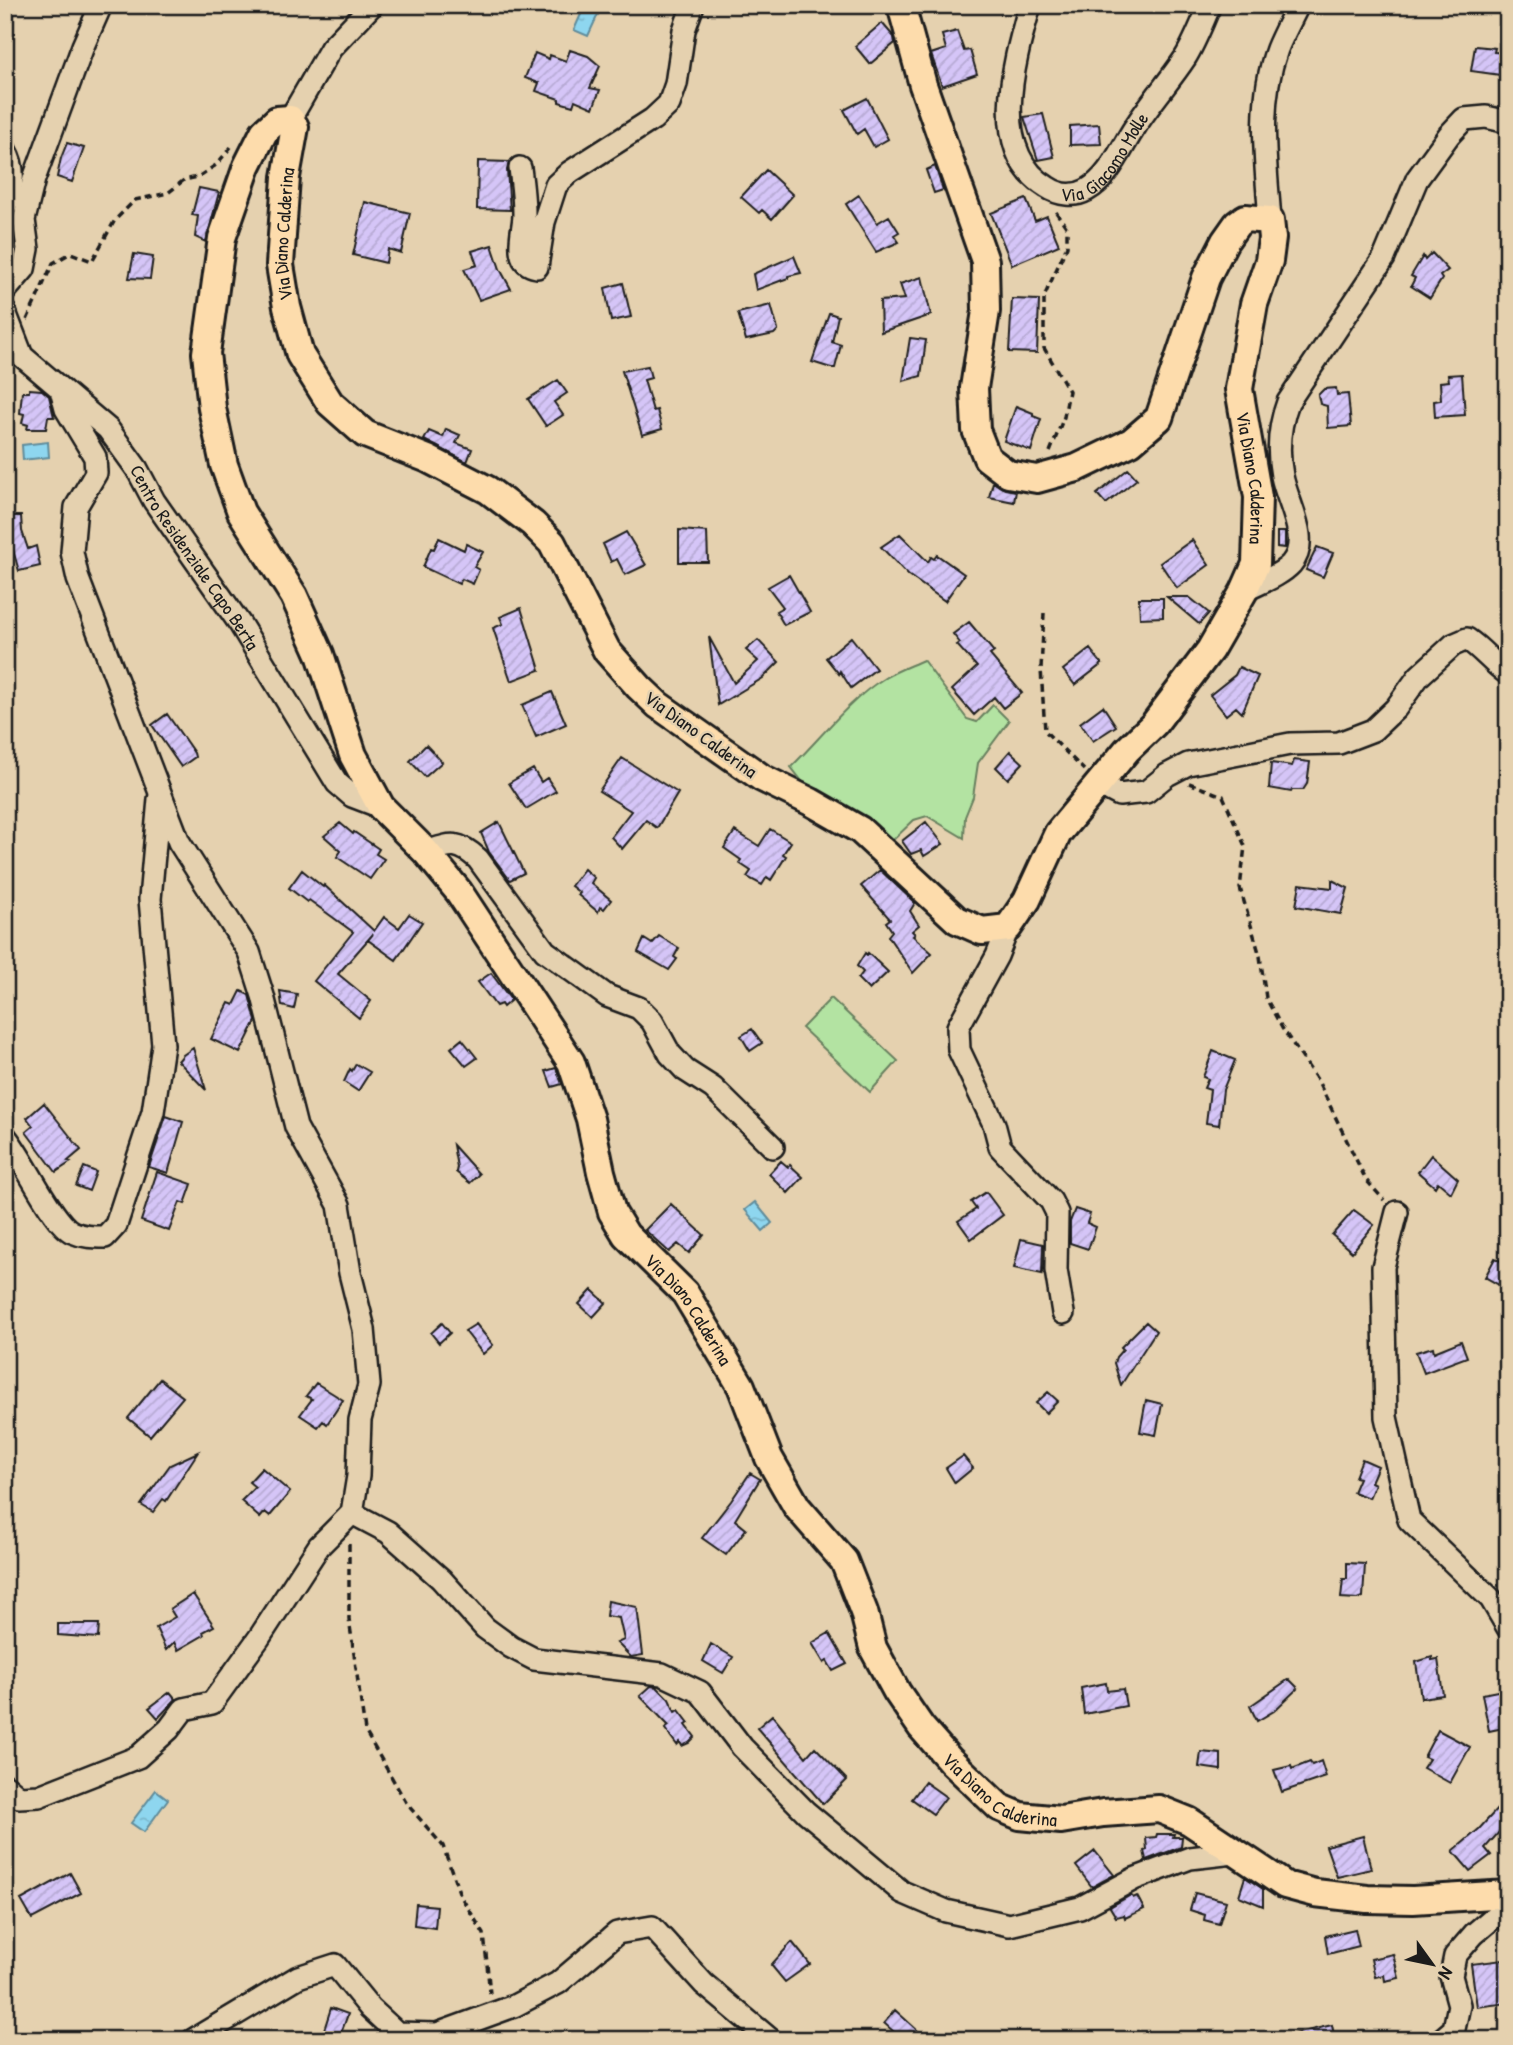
<svg xmlns="http://www.w3.org/2000/svg" width="1513" height="2045" font-family="'Patrick Hand',sans-serif">
<style>
.grass{fill:#b3e3a2;stroke:#68805f;stroke-width:2}
.water{fill:url(#water-ripples);stroke:#608c9b;stroke-width:2}
.building{fill:url(#building-hatch);stroke:#1c1c1c;stroke-width:2}
.lines{fill:none;stroke-linecap:round;stroke-linejoin:round}
.minor-casing{stroke:#1c1c1c;stroke-width:26}
.major-casing{stroke:#1c1c1c;stroke-width:32}
.path{stroke:#1c1c1c;stroke-width:3.5;stroke-dasharray:7 5;stroke-linecap:butt}
.minor{stroke:#e5d1af;stroke-width:21}
.major{stroke:#fddcac;stroke-width:26}
.labels{text-anchor:middle;dominant-baseline:central;stroke-width:5;stroke-linejoin:round;paint-order:stroke}
.street-label{font-size:19px;fill:#1c1c1c;stroke:#e5d1af}
</style>
<defs>
<pattern id="water-ripples" width="26" height="14" patternUnits="userSpaceOnUse" patternTransform="scale(1.75)"><rect width="26" height="14" fill="#8ed6ef"/><path d="M2 4q2-2 4 0t4 0M15 11q2-2 4 0t4 0" fill="none" stroke="#7ab7cc"/></pattern>
<pattern id="building-hatch" width="6" height="6" patternUnits="userSpaceOnUse" patternTransform="scale(1.75)"><rect width="6" height="6" fill="#d5c5f7"/><path d="M-1 1l2-2M0 6l6-6M5 7l2-2" fill="none" stroke="#b6a9d3"/></pattern>
</defs>
<rect width="100%" height="100%" fill="#e5d1af"/>
<filter id="ink" filterUnits="userSpaceOnUse"><feTurbulence type="fractalNoise" baseFrequency=".0143" numOctaves="2"/><feDisplacementMap in="SourceGraphic" scale="14" xChannelSelector="R" yChannelSelector="G"/><feConvolveMatrix kernelMatrix="1 2 1 2 8 2 1 2 1" color-interpolation-filters="sRGB"/></filter>
<g filter="url(#ink)">
<path class="grass" d="M923,660l44,59 10,3 16,-17 16,16 -31,42 -5,34 -8,20 -1,21 -37,-22 -13,4 -24,23 -78,-49 -21,-27c28,-27 60,-69 92,-88 12,-8 27,-13 40,-19z
M831,998l67,63 -28,31 -68,-64z"/>
<path class="water" d="M585,5l15,5 -12,26 -14,-6z
M48,442l1,15 -26,3 -1,-15z
M755,1202l17,21 -9,8 -18,-21z
M156,1790l12,9 -24,33 -13,-9z"/>
<path class="building" d="M882,23l12,14 1,6 -25,21 -15,-18z
M957,31l7,20 6,-1 7,24 -35,12 -11,-32 15,-5 -4,-14z
M1475,46l20,2 -1,4 14,1v23l-37,-5z
M570,50l18,6 12,10 -10,22 10,2 -7,18 -18,-8 -2,6 -14,-4v-3l-23,-8 3,-8 -14,-5 10,-25 14,6 1,-4 16,6z
M867,98l21,41 -14,8 -10,-18 -7,5 -13,-24z
M1043,114l11,43 -16,3 -14,-43z
M1099,124l2,20 -31,1v-19z
M67,143l17,5 -12,34 -15,-5 4,-19z
M478,161l31,1 -2,8 3,40 -33,-1z
M935,166l8,24 -9,3 -8,-23z
M766,170l27,25 -21,24 -10,-9 -3,3 -18,-16z
M199,188l20,4 -13,50 -11,-5 3,-21 -6,-1z
M859,195l18,28 12,-7 10,16 -5,3 5,7 -23,10 -30,-48z
M1026,199l9,22 12,-5 12,29 -47,20 -21,-52z
M365,202l45,11 -9,40 -13,-4 -2,14 -33,-8z
M492,245l8,24 11,20 -32,11 -15,-31 13,-4 -5,-14z
M1432,253l16,17 -8,6 2,3 -12,19 -19,-12 4,-8 -4,-2 12,-20 2,4z
M134,254l19,3 -3,22 -21,-1z
M794,256l7,17 -13,3v2l-32,12 -3,-16z
M922,277l9,38 -50,17 -1,-31 25,-2 -5,-15z
M623,283l8,34 -20,4 -6,-33z
M1012,299l27,1 -2,53 -28,-1z
M771,305l7,25 -4,4 -28,6 -8,-27z
M829,313l9,3 -6,26 9,3 -6,23h-4l-19,-6z
M910,338l16,2 -5,36 -18,5z
M648,366l3,12 -7,2 9,31 4,-1 5,19 -20,6 -20,-64z
M1462,374l3,41 -30,2 -1,-16 7,-1 -1,-18 9,-1 -1,-6z
M558,380l9,13 -13,9 9,13 -17,11 -18,-27z
M1336,388l1,7 11,-1 3,32 -23,2 -1,-22 -7,-2 -2,-9 6,-6z
M29,389l13,1 7,6 5,21h-6l-2,12h-19l1,-4 -6,-2 2,-9 -4,-1 2,-21h7z
M1016,406l17,7v3l8,3 -10,32 -27,-10z
M446,429l14,6 -4,8 16,6 -5,13 -43,-22 5,-9 14,6z
M1128,469l9,10 -31,25 -9,-10z
M993,482l12,7 11,2 -2,11 -25,-5z
M5,516h16l1,15 6,18 8,-3 4,20 -21,5 -9,-31h-5z
M679,530l28,2 1,30h-29z
M626,532l20,33 -21,10 -8,-16 -6,3 -8,-18z
M1277,532h8v16l-8,-1z
M900,534l28,28 3,-5 3,2 3,-4 27,19 -19,27 -37,-26 -27,-28z
M439,538l25,12 2,-6 17,8 -9,15 5,3 -6,14 -11,-5 -3,5 -36,-17 8,-19 3,1z
M1192,540l17,25 -32,23 -17,-25z
M1317,547l16,6 -10,24 -17,-7z
M789,575l21,37 -26,13 -8,-14 7,-4 -15,-20z
M1167,597h22l20,16 -10,11z
M1139,598h24v19l-23,1z
M521,608l19,62 -29,11 -18,-53 10,-4 -3,-7z
M969,622l25,30 -4,3 32,38 -19,15 -9,-11 -20,18 -22,-25 25,-23 -20,-22 3,-2 -7,-9z
M709,637l25,46 24,-22 -12,-11 12,-10 21,22 -16,16 -45,27z
M851,637l25,32 -25,19 -11,-17 -1,3 -13,-16z
M1090,649l12,15 -27,21 -12,-15z
M1239,667l19,9 -16,37 -6,-6 -10,8 -16,-20 25,-20z
M552,692l14,32 -30,13 -14,-32z
M1103,706l13,20 -23,15 -13,-18z
M167,714l27,39 1,4 -14,10 -29,-42z
M426,745l16,17 -17,15 -15,-16z
M1010,751l13,12 -15,16 -12,-12z
M622,758l56,35 -21,35 -11,-8 -24,29 -11,-12 20,-26 -32,-20z
M1294,760l16,2 -3,22 -4,6h-11l-1,2 -22,-4 2,-25 21,3z
M533,769l8,13 6,-4 9,13 -30,18 -17,-26z
M499,822l25,51 -14,7 -21,-28 -8,-19z
M926,822l17,22 -19,12 -3,-6 -10,4 -9,-13z
M340,823l13,11 1,-2 25,17 -3,5 8,5 -14,20 -33,-22 4,-6 -17,-15z
M770,829l21,13 -8,12 3,2 -15,24 -4,-3 -5,8 -15,-8 4,-6 -12,-8 2,-3 -17,-12 11,-17 24,15z
M584,869l10,9 -3,5 20,17 -7,9 -4,-2 -2,5 -20,-17 2,-2 -9,-7z
M302,870l21,17 1,-2 50,46 10,-14 15,11 10,-14 13,8 -26,38 -28,-20 5,-6 -35,40 33,27 -12,17 -45,-37 39,-49 -44,-32 -2,2 -18,-14z
M880,870l35,33 -5,8 9,14 -7,6 3,3 -2,2 19,17 -19,20 -25,-37 4,-5 -6,-9 4,-3 -29,-33z
M1332,880l16,8 -7,26 -45,-8 4,-22 32,4z
M659,936l20,12 -5,9 3,2 -8,11 -31,-18 6,-13 8,5z
M865,953l2,2 1,-2 20,19 -19,18 -11,-11 5,-7 -6,-6z
M491,973l20,27 -8,7 -2,-3 -5,2 -18,-24z
M241,991l8,4 7,26 -16,32 -29,-14 18,-36 5,2z
M280,991l17,3 -3,15 -12,-3z
M752,1029l10,14 -12,8 -9,-15z
M462,1039l15,19 -11,8 -15,-18z
M193,1048l13,42 -28,-29 5,-6z
M1213,1051l22,9 -12,30 -4,35 -13,-2 4,-33 -6,-2 4,-9 -5,-2z
M356,1064l14,8 -12,19 -14,-9 6,-13 2,2z
M556,1068l6,16 -10,3 -6,-16z
M44,1103l37,47 -13,11 3,1 -15,10 -30,-40 7,-6 -6,-8z
M166,1116l17,6 -15,51 -19,-6z
M453,1145l26,29 -9,9 -14,-11 1,-5z
M1431,1155l27,24 -7,14 -13,-11 -3,5 -17,-15z
M781,1161l7,6 2,-2 13,12 -15,16 -19,-19z
M84,1167l12,5 -7,19 -13,-5z
M157,1172l35,12 -7,20 -5,-2 -11,29 -28,-10z
M986,1192l17,23 -32,24 -13,-18 18,-12 -5,-7z
M671,1204l33,31 -15,18 -11,-9 -9,8 -24,-22z
M1075,1209l15,5 -3,9 9,4 -8,22 -18,-6v-21z
M1354,1210l20,15 -22,27 -20,-17z
M1021,1239l22,5 -1,30 -28,-6z
M1495,1258l13,7v25l-23,-13z
M592,1290l14,13 -13,14 -14,-13z
M1146,1322l10,9 -35,54 -7,-22 2,-6 7,-8 -2,-2z
M442,1323l8,10 -11,10 -8,-10z
M476,1324l17,21 -10,9 -18,-23z
M1461,1341l6,16 -43,16 -8,-21 17,-5 1,5z
M160,1379l23,18 -33,39 -22,-18z
M316,1383l27,17 -16,24 -4,-3 -5,6 -18,-12 12,-16 -6,-3z
M1048,1392l10,9 -12,12 -10,-10z
M1146,1400l16,4 -6,31 -16,-3z
M198,1452l-32,49 -3,-2 -10,13 -12,-7 29,-40z
M963,1456l10,12 -18,15 -9,-15z
M1362,1459l16,7 -7,16 4,2 -6,14 -16,-6 6,-14 -4,-1z
M262,1468l28,24 -20,24 -5,-4 -5,6 -19,-17 14,-14 -6,-5z
M750,1473l10,6 -25,41 11,9 -20,26 -24,-17 29,-37z
M1347,1563l18,1 -2,33 -5,2 -17,-1 2,-19h4z
M193,1594l21,32 -11,6 1,3 -26,15 -4,-8 -8,8 -10,-22 19,-11 -5,-8z
M608,1601l29,6 6,48 -12,2 -14,-14 7,-3 -5,-22 -13,-2z
M58,1624h41l-1,14 -40,-3z
M829,1633l18,31 -14,7 -6,-10 -3,2 -12,-20z
M711,1644l22,13 -10,16 -20,-12z
M1432,1657v3l6,-1 5,36 -22,3 -5,-36z
M1289,1679l9,9 -24,23 -17,10 -7,-15z
M1106,1683l1,8 16,-2 3,17 -42,8 -3,-26z
M651,1686l6,1 12,12 6,13 4,-2 10,13 -3,2 9,12 -6,6 -7,3 -2,-4 -3,3 -12,-16 4,-3 -29,-30z
M1508,1689v38l-19,4 -7,-37z
M170,1692l6,7 -18,19 -9,-10z
M772,1715l34,42 9,-10 32,33 -24,24 -66,-76z
M1438,1730l32,17 -20,36 -27,-15 6,-9 -5,-2z
M1201,1752l20,2v16l-22,-3z
M1321,1761l5,16 -44,15 -8,-22 17,-4 1,3 18,-7 2,3z
M925,1782l21,15 -13,17 -21,-15z
M1508,1797v25l-23,26 6,7 -21,16 -17,-20 26,-22z
M1157,1834h17l-1,3h9l-1,10 -35,13 -2,-9 3,-1 -1,-12 10,-1z
M1363,1836l8,33 -34,8 -11,-31z
M1095,1851l19,24 -22,12 -16,-21z
M70,1873l11,20 -49,26 -11,-19z
M1245,1877l18,12v17l-24,-10z
M1195,1893l31,8 -7,23 -15,-4 1,-5 -15,-5z
M1131,1895l2,3 4,-2 7,13 -19,9 -1,-3 -8,2 -6,-10z
M416,1904l21,2 -2,22 -21,-3z
M1355,1929l4,17 -31,8 -3,-18z
M792,1942l18,22 -25,18 -14,-17z
M1393,1954l6,24 -14,3 -1,-6 -9,2 -4,-18z
M1503,1960l5,43 -31,4 -6,-43z
M331,2008l17,6 -8,22 -16,-6z
M895,2010l33,30h-42l8,-8 -10,-9z
M1332,2025l3,15h-40l-1,-6z"/>
<g class="lines">
<g class="minor-casing">
<g id="minor">
<path id="s1" d="M1030,5c-15,54 -43,146 17,182 12,8 27,10 40,3 23,-13 34,-42 48,-63 15,-24 34,-45 50,-69 10,-16 17,-35 25,-53"/>
<path d="M290,119l41,-71 41,-43"/>
<path d="M5,150c11,18 8,39 0,58"/>
<path d="M520,168c2,15 4,30 4,46 0,17 -13,49 13,53l7,-45 12,-37 14,-13 83,-53 16,-15 7,-20 8,-54 9,-25"/>
<path d="M1270,220c-4,-56 -13,-117 7,-171 6,-15 14,-29 21,-44"/>
<path d="M5,291l19,-22 4,-20 -4,-29 10,-41 49,-133 18,-41"/>
<path id="s2" d="M5,312l17,44 86,73 29,40 17,32 86,123 97,159 15,13 29,11"/>
<path d="M61,390l5,19 29,48 1,16 -20,34 -4,45 6,27 101,263 70,110 14,44 33,131 43,78 11,68 14,56 5,56 -9,35 -2,56 -6,37 36,19 53,47 44,49 26,19 23,12 128,15 38,18 42,55 64,65 96,80 44,19 63,14 71,-17 54,-29 56,-21 44,-5"/>
<path d="M1244,591c15,-8 36,-15 47,-27 21,-24 -4,-61 -9,-88 -5,-26 -3,-50 6,-74l96,-144 33,-79 32,-44 15,-16 22,-2 22,5"/>
<path d="M1098,784l21,11 27,-3 21,-17 21,-11 102,-20 49,-1 34,-13 23,-22 23,-32 34,-31 14,-6c15,10 26,25 41,35"/>
<path d="M426,852c25,-8 31,-12 52,7l67,92 62,45 32,12 13,13 18,33 15,16 28,18 60,59"/>
<path d="M1008,928l-11,28 -39,71 1,23 35,74 6,23 51,54 6,12 -1,57 7,43"/>
<path d="M5,1136c18,21 47,86 67,96 11,5 21,5 33,5l11,-12 37,-113 10,-67 -13,-146 9,-100"/>
<path d="M1397,1212l-14,55 3,150 23,103 82,79 17,29"/>
<path d="M5,1785l14,12 20,-1 99,-39 31,-28 15,-20 28,-6 47,-65 60,-92 33,-33"/>
<path d="M193,2040l105,-63 37,-12 35,43 27,25 40,1 77,-28 44,-23 59,-50 35,-6 52,57 67,56"/>
<path d="M1441,2040l13,-11 5,-24 -8,-29 4,-20 19,-22 34,-29"/>
</g>
</g>
<g class="major-casing">
<g id="major">
<path id="s3" d="M901,5l22,80 62,176 1,50 -12,77 2,42 11,28 21,16 29,5 40,-11 54,-26 28,-24 47,-140 19,-37 12,-17 8,-6 25,2 2,18 -3,23 -15,43 -15,85 19,108 -2,67 -12,27 -34,59 -56,74 -27,26 -69,83 -31,67 -19,28 -26,3 -25,-11 -97,-90 -49,-28 -49,-24 -104,-73 -19,-18 -32,-36 -55,-108 -19,-19 -45,-34 -60,-31 -63,-25 -35,-31 -30,-48 -13,-48 -7,-42 6,-88 9,-50 -5,-8 -13,1 -13,12 -17,34 -25,72 -16,115 6,55 12,57 17,47 53,84 26,58 33,101 28,52 45,45 33,40 112,170 19,57 11,53 11,40 14,23 59,58 56,93 28,72 28,49 47,54 20,51 9,36 24,44 24,35 29,33 49,47 21,9 41,4 42,-7 56,-4 30,12 96,64 30,8 52,6 46,1 95,-6"/>
</g>
</g>
<path class="path" d="M27,320l26,-57 18,-10 21,8 23,-41 20,-20 33,-7 16,-13 14,-3 18,-12 15,-18
M1050,452l14,-35 5,-26 -25,-43v-51l23,-51v-18l-11,-16
M1044,613l-3,56 4,62 39,39
M1189,783l34,13 22,50 -5,42 20,68 6,42 16,30 36,53 48,99 18,20
M349,1544v75l16,112 42,73 36,42 17,49 24,39 6,60"/>
<use href="#minor" class="minor"/>
<use href="#major" class="major"/>
</g>
</g>
<g class="labels">
<g class="street-label">
<text stroke="none"><textPath href="#s1" startOffset="273">Via Giacomo Molle</textPath></text>
<text stroke="none"><textPath href="#s3" startOffset="2767">Via Diano Calderina</textPath></text>
<text stroke="none"><textPath href="#s3" startOffset="1172">Via Diano Calderina</textPath></text>
<text stroke="none"><textPath href="#s2" startOffset="315">Centro Residenziale Capo Berta</textPath></text>
<text transform="translate(701 734) rotate(36)">Via Diano Calderina</text>
<text stroke="none"><textPath href="#s3" startOffset="4237">Via Diano Calderina</textPath></text>
<text stroke="none"><textPath href="#s3" startOffset="4825">Via Diano Calderina</textPath></text>
</g>
</g>
<rect width="1513" height="2045" fill="none" stroke="#e5d1af" stroke-width="28"/>
<rect x="14" y="14" width="1485" height="2017" fill="none" stroke="#1c1c1c" stroke-width="2.5" filter="url(#ink)"/>
<g transform="translate(1432 1964) rotate(123)" stroke="#e5d1af" stroke-width="5" paint-order="stroke">
<path d="M0-5L12 26L0 18L-12 26Z" fill="#1c1c1c"/>
<text y="-10" font-size="19" font-weight="bold" text-anchor="middle" fill="#1c1c1c">N</text>
</g>
</svg>
